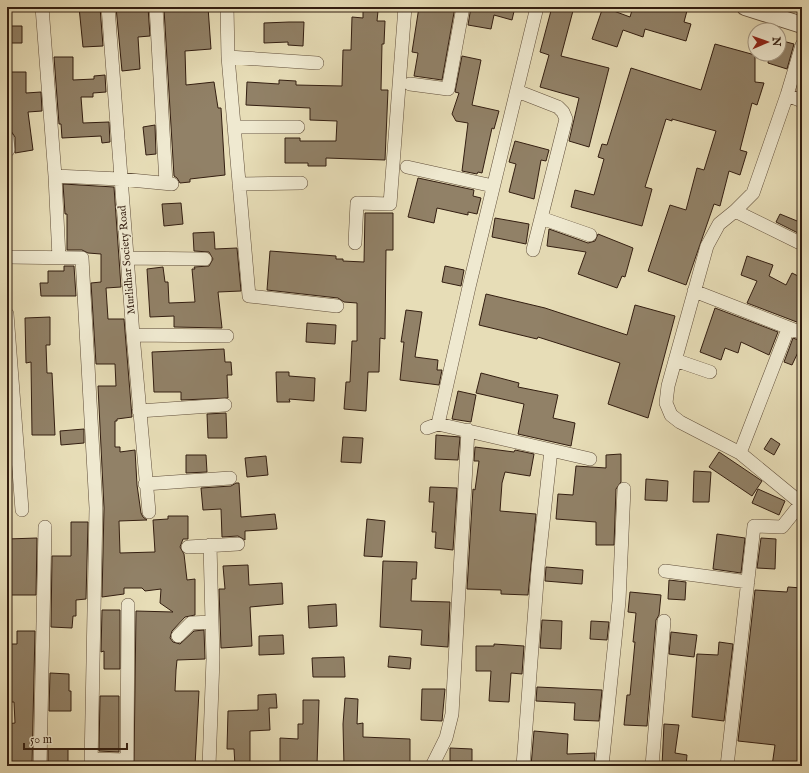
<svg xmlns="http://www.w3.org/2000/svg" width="809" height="773" font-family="'IM FELL English',serif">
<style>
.building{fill:#918167;stroke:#331e11}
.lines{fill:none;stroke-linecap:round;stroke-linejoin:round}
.minor-casing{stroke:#604e3a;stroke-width:14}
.tertiary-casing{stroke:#604e3a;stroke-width:18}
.minor{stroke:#efe9d0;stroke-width:13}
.tertiary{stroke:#efe9d0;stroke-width:16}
.labels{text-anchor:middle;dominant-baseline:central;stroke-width:3;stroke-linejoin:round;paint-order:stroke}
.street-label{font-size:11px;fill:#331e11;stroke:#efe9d0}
</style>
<rect width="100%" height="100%" fill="#e7ddb7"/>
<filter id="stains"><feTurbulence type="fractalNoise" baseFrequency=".005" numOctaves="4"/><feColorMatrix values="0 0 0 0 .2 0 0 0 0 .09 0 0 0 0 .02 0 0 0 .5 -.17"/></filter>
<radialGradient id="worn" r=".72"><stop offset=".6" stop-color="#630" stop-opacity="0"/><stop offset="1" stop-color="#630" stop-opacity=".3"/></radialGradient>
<path class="building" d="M79,7h21l3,39 -20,1z
M116,7h32l2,29 -12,1 2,32 -18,2z
M190,7h18l3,42 -26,2 1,34 28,-3 4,26h3l4,67 -35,4v3l-10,1 -3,-5 -3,-2 -10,-167z
M419,7h36l-13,73 -28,-4 4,-23 -6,-1z
M471,7h44l-3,13 -18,-5 -3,14 -23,-4z
M552,7h22l-13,49 48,12 -20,79 -20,-6 10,-43 -39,-11 9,-32 -9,-3z
M603,7l27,10 3,-10h55l-4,15 7,2 -5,17 -41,-12 -2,8 -20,-7 -6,17 -25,-8z
M363,11h15l-1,10h8l-1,23h-2l-1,46h7l-3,70 -59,-2v8h-18v-3h-23v-25h15v3h36l1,-20 -27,-1v-12l-64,-3 1,-23 32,2v-4l17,1v4l46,1 1,-36h8l1,-33 11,1z
M289,22h15l-1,24 -15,-1v-3l-24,1v-20z
M7,26h15v17h-15z
M779,40l15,4 -7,25 -19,-6 1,-9h10z
M715,44l40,11v27l9,1 -7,22 -5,-2 -12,47 7,2 -7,23 -11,-4 -9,35 -6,-2 -28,81 -38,-14 22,-66 16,5 11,-42 7,2 12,-39 -44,-12v2l-6,-2 -21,68 7,2 -10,37 -71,-19 4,-17 19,5 10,-36 -6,-2 4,-13 5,1 24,-77 70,22z
M462,56l19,4 -9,45 27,6 -5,18 -2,-1 -10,45 -4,-1 -1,2 -15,-3 6,-48 -12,-2 -4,-7 7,-21 -4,-1z
M54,57h19v23l21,-1v-3l11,-1 1,17 -13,1v4h-12l2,26 26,-1 1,20 -8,1 -1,-7 -39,2 -1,-14h-2z
M8,72h18v21l15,-1 1,19 -14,1 5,38 -18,3v-16l-4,-6 -2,-15z
M155,125l1,29 -10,1 -3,-28z
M515,141l34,9 -3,11 -5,-1 -7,39 -25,-7 7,-28 -7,-2z
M418,178l56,12 -1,6 8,2 -4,16 -9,-2v3l-31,-7 -3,15 -26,-6z
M63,184l51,3 7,100 -15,1 2,31h16l8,98 -15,2v2h-2v26h5v5l15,-2 2,35 4,28 2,4 4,3 -28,1 1,32 35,-1 -2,-32 15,-1v-3h20v23h-5l-3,8 4,7 3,26 8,-1v36l-10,2 -13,14 -2,7 3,4 7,2 14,-13 10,-1 1,29 -28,1 -1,10 -1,21h24l-4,75h-14v-3h-47l2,-152 37,1 -13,-9 1,-14 -16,2 -3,-3h-18v6l-22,3 2,-89 -6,-122h18l-1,-22h-19l-5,-81 10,-1v-28l-13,-1 -6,-3h-15v-36h-2z
M181,203l2,21 -19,2 -2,-22z
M365,213h28v37h-7l-1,89 -5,-1 -1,34h-11l-2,39 -22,-2 2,-27h4l2,-41h5v-38l-13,-1 -6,-4 -71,-8 3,-39 66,5v3h7v2l21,1z
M780,214l22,9v12l-26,-13z
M495,218l34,6 -3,20 -34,-7z
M549,229l39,14 7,-2 3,-7 35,14 -8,29 -3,-1 -5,12 -39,-14 8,-22 -39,-6z
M214,232l1,17 22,-1 4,43 -23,1 4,36 -48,-1v-11l-24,1 -3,-48 16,-2 2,15h3l1,21 26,-1 -3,-33h3l-1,-2 15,-1 4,-7 -4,-7 -15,-1 -1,-18z
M747,256l26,9 -4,11 17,9 6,-12 10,5v46l-55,-21 10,-22 -16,-6z
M64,266h10l2,30h-35l-1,-13h8v-12h16z
M445,266l19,4 -3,16 -19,-4z
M486,294l59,14 82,27 8,-30 40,11 -27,102 -40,-14 12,-41 -82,-26 -1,2 -58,-14z
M715,308l63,24 -9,23 -28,-13 -3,11 -13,-5 -4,12 -21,-8z
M406,310l16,2 -7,45 23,3 -1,10h5l-3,15 -39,-5 4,-38h-3z
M50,317v28h-4l1,28h5l3,62h-23l-1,-73 -5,1 -1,-45z
M307,323l29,2 -1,19 -29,-2z
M793,338l8,3 -3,6 2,1 -8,17 -8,-3z
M224,349l1,13h6l1,13h-5l1,23 -47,2v-8h-27l-2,-40z
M276,372h13v4l26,2 -1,23 -25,-2 1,3h-13z
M481,373l38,10 -1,4 40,8 -5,23 22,5 -4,23 -53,-12 6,-30 -48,-11z
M458,391l18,4 -5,27 -19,-3z
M226,413l1,25h-19l-1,-24z
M84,429v14l-23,2 -1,-14z
M436,435l24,2 -2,23 -23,-1z
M343,437l20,1 -2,25 -20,-1z
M771,438l9,6 -6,11 -10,-6z
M475,447l39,5 1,-2 19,4 -4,22 -25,-4 -3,11 -2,28 36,3 -8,81 -27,-1v-4l-34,-1 6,-100 2,1 4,-29h-5z
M719,452l43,29 -10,15 -43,-29z
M621,454v28l-5,7 -2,56h-18v-23l-40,-3 2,-25 15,1 3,-29 30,2v-13z
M186,455h20l1,17 -21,1z
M266,456l2,19 -21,2 -2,-19z
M694,471l17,1 -2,30h-16z
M646,479l22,2 -1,20 -22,-1z
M236,483h3l2,34 34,-3 2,15 -32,2v9l-7,-4 -16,1 -1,-28 -18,1 -2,-22 30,-2z
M430,487l27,1 -4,62 -18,-2 1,-16h-4l2,-30h-5z
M758,489l27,12 -6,14 -27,-12z
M367,519l18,2 -3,36 -18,-1z
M71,522h17l-2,77 -10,1v16h-3l-1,12 -21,-1 1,-71h19z
M717,534l28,4 -4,35 -28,-4z
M37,538l-1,57h-29v-56z
M761,538l15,1 -1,30 -18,-1z
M383,561l34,1 -1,17h-4l-1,22 39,1 -2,45 -27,-2 1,-15 -42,-3z
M248,565l1,20 33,-2 1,21 -33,3 2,39 -31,2 -2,-59h6l-2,-23z
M546,567l37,3 -1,14 -37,-3z
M669,580l17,2 -1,18 -17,-1z
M788,587l14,1v178h-30l3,-21 -37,-4 17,-151 32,2z
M630,592l31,3 -2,20 -3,5 -9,106 -23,-1 3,-30h3l5,-53h-2l3,-29 -8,-1z
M336,604l1,22 -28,2 -1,-22z
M102,610h18v59h-16v-18l-3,1z
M542,620l20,1 -1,28 -21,-1z
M591,621l18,1 -2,18 -17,-1z
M17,631h18l-3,134h-25v-41l8,-1 -1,-21h-7v-58h10z
M671,632l26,3 -3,22 -25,-3z
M283,635l1,19 -25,1v-19z
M719,642l14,2 -9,77 -32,-4 5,-63 21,1z
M494,644l30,2 -2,28 -11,-1 -2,29 -20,-1 2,-30h-15v-25h18z
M389,656l22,2 -1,11 -22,-2z
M344,657l1,20h-32l-1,-19z
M50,673l19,1v17h2v20h-22z
M537,687l65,3 -3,31 -25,-1 1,-17 -39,-2z
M422,689h23l-3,32 -21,-1z
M276,694l1,14h-8l1,22 -20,1v35h-15l-1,-17h-7l1,-38 30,-1v-15z
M100,696h19v56l-20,-1z
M345,698l13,1 -1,25 6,-1v14l47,2v27h-66l-1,-42z
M303,700h16l-2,66h-37v-28l18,1v-15h5z
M664,724l15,1 -4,28 12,2 -1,11h-24z
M534,731l34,3 -1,20 28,-1 -1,13h-63z
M450,748l22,1v12h-22z
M48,749h20v13h-20z"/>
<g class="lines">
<g class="minor-casing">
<path id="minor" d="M42,7l13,169 4,82
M108,7l25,328 16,177
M156,7l10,176
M227,7l1,50 21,239 88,10
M802,45l-15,50 -34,98 -18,18 -16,13 -12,22 -39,140 -2,17 5,12 9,7 60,31 62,51
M228,57l89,6
M410,84l38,5 15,-82
M517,91l41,16 5,5 3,7 -33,131
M787,95l15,6
M234,127h64
M7,138l1,12
M407,167l86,19
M55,176l65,3 52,5
M239,184l62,-1
M735,211l67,33
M541,218l49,17
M355,243l2,-40 33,1 15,-197
M7,257l75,1 14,250 -5,258
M127,258l78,1
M694,291l108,42
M7,314l15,196
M133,335l94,1
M675,360l35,12
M139,411l86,-6
M438,424l31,-137 68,-280
M427,428l11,-4 152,35
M740,453l48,-124
M145,484l85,-6
M188,547l50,-3
M665,571l83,11
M178,636l13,-13 21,-1
M92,759l35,1 1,-155
M40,766l5,-239
M209,766l4,-107 -3,-114
M432,766l14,-28 6,-24 16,-284
M523,766l15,-198 13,-118
M602,766l17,-165 5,-112
M652,766l12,-145
M727,766l27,-240 28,1 20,-25"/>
</g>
<g class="tertiary-casing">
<path id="tertiary" d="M745,7l57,18"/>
</g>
<use href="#minor" class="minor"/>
<use href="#tertiary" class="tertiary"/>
</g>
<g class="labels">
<g class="street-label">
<text transform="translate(127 260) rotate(-95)">Murlidhar Society Road</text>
</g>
</g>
<rect width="809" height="773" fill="none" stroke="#e7ddb7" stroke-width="24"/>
<rect x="8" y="8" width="793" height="757" fill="none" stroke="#331e11" stroke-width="2"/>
<rect x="12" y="12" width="785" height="749" fill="none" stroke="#331e11"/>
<g transform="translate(767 42) rotate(88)"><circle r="19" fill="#efe9d0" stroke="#a49884"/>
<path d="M0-3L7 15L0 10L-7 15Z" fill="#8f2418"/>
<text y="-6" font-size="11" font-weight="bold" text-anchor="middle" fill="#331e11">N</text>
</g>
<path d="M24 743v6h103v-6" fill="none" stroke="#331e11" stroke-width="2"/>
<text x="30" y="743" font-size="12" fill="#331e11" stroke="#efe9d0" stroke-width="3" paint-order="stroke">50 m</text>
<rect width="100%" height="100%" filter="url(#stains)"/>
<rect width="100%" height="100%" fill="url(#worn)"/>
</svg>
